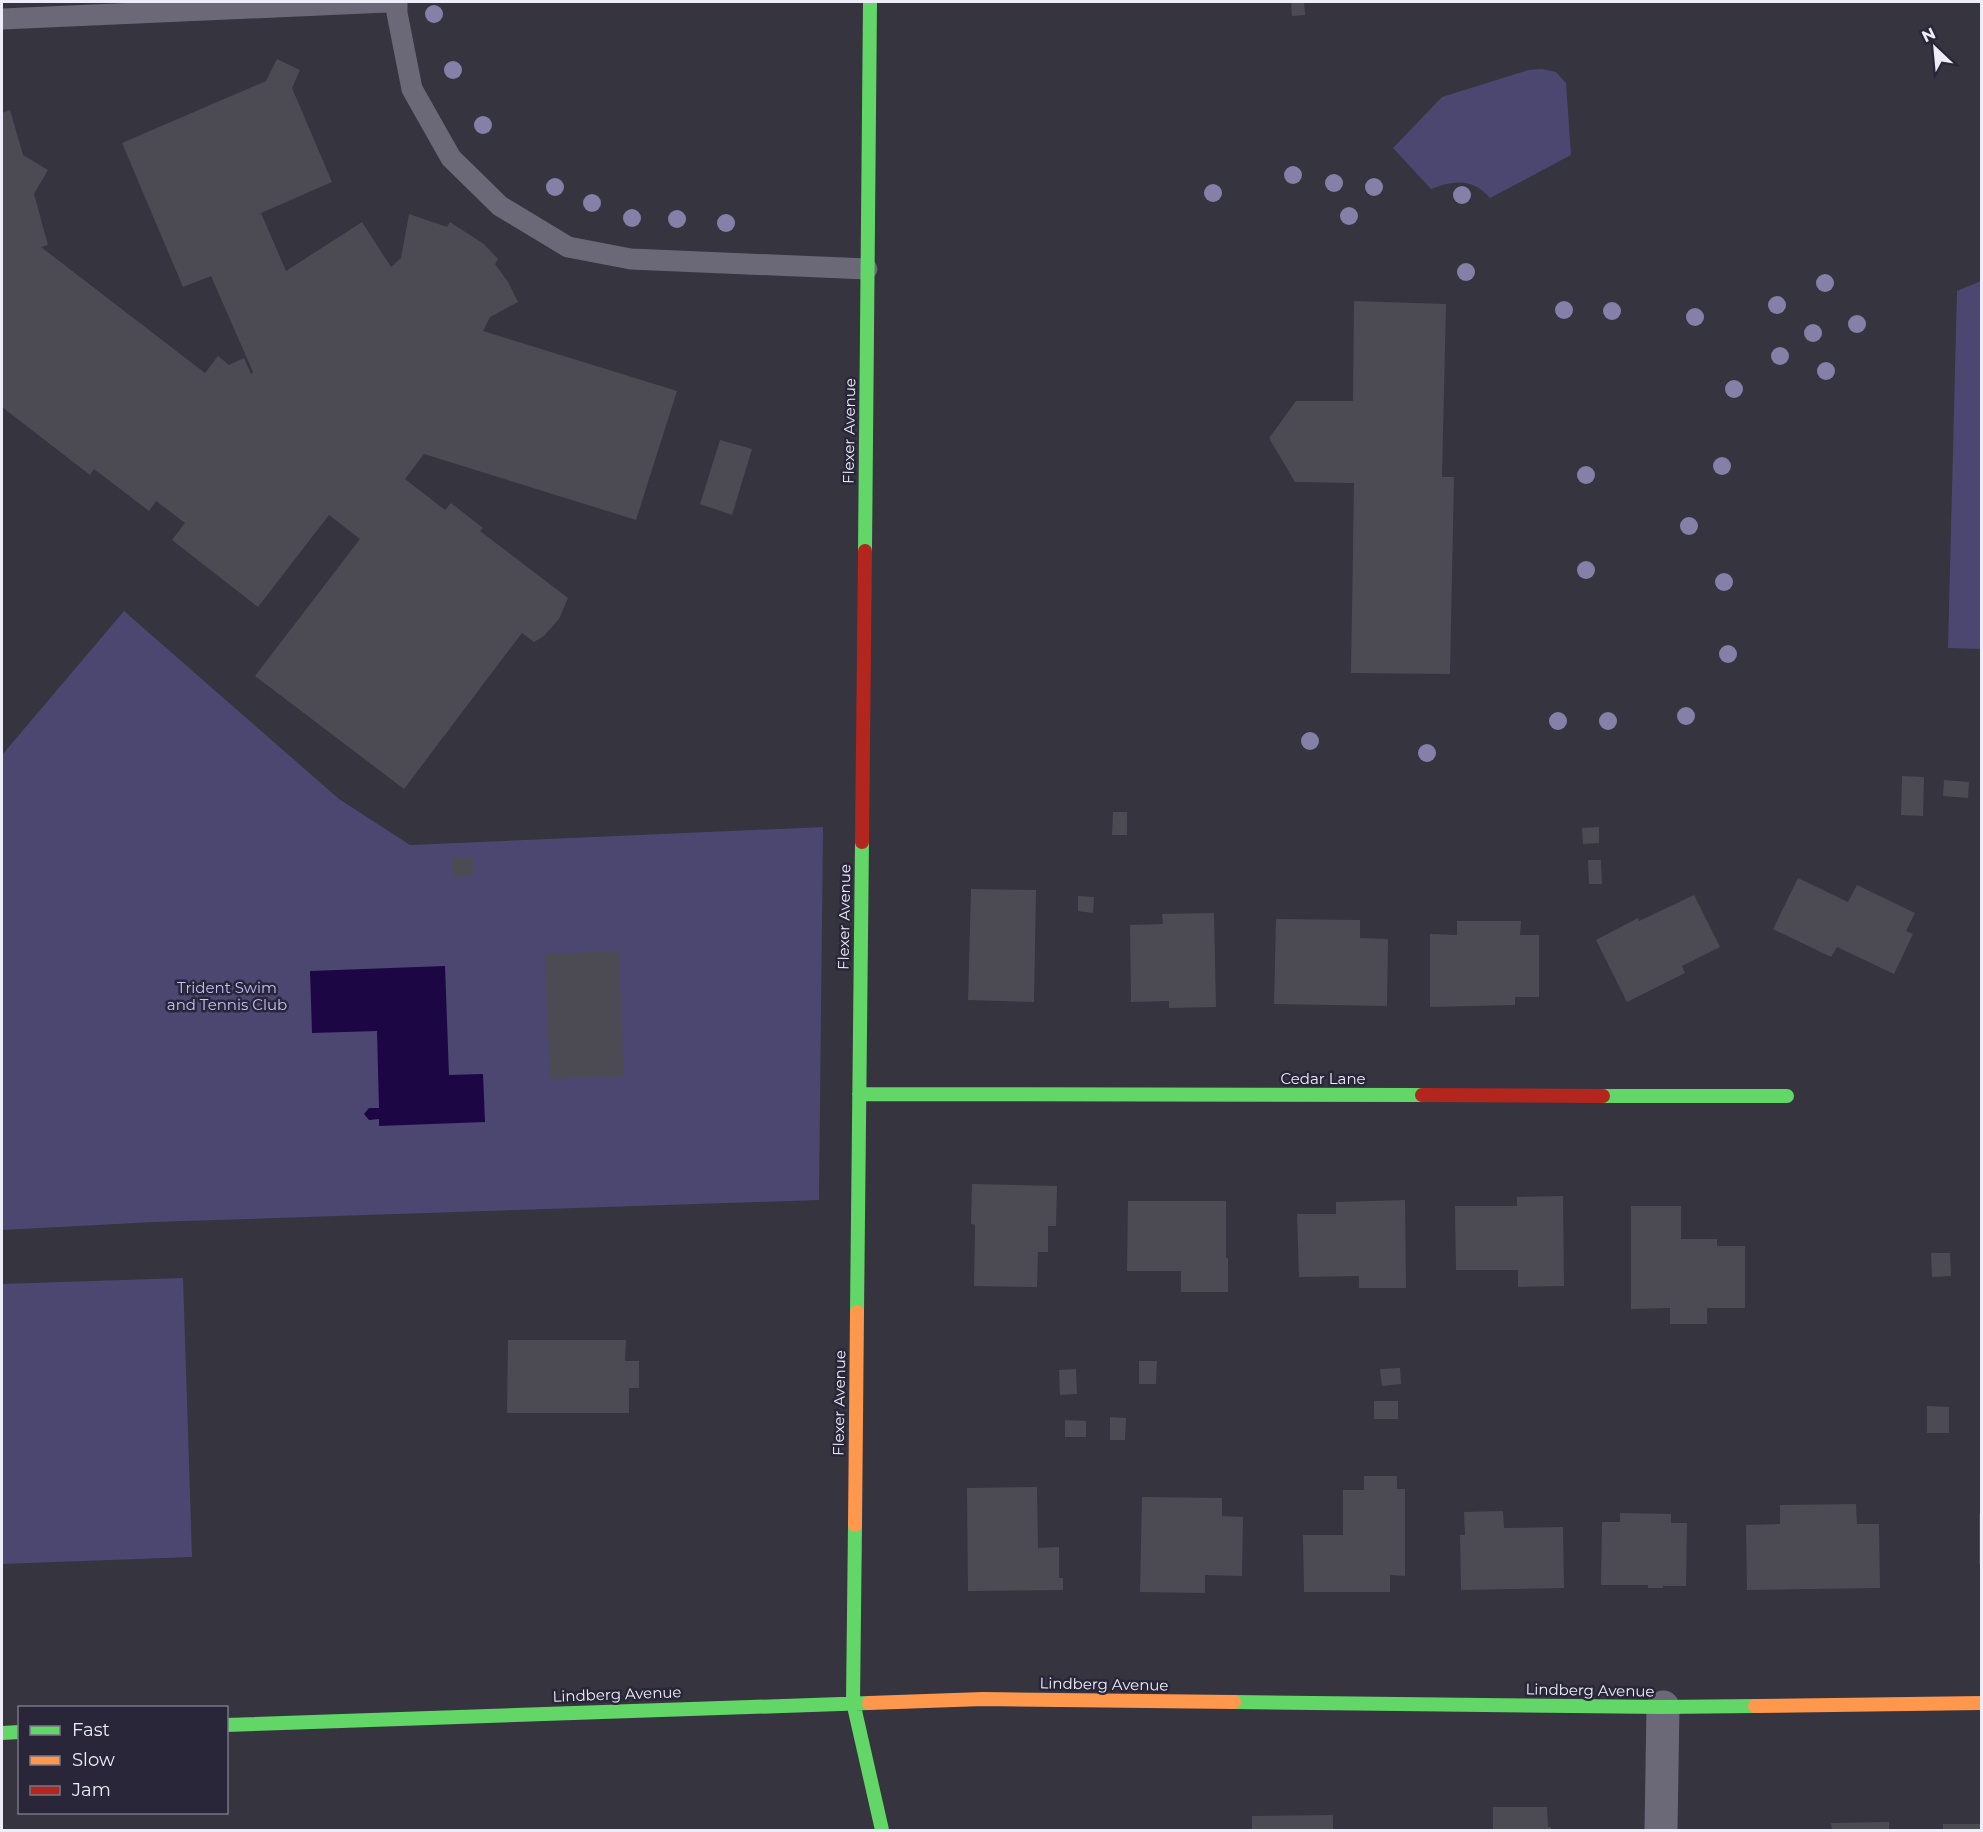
<svg xmlns="http://www.w3.org/2000/svg" width="1983" height="1832" font-family="Montserrat,sans-serif">
<style>
.green{fill:#4b4770}
.water{fill:#1c0644}
.building{fill:#4c4b54}
.lines{fill:none;stroke-linecap:round;stroke-linejoin:round}
.lane{stroke:#6b6978;stroke-width:21}
.street{stroke:#6b6978;stroke-width:33}
.fast{stroke:#63d668;stroke-width:14}
.slow{stroke:#ff974d;stroke-width:14}
.jam{stroke:#b3261e;stroke-width:14}
.tree{fill:#8480a8}
.labels{text-anchor:middle;dominant-baseline:central;stroke-width:5;stroke-linejoin:round;paint-order:stroke}
.street-label{font-size:15px;fill:#ededf9;stroke:#282638}
.park-label{font-size:15px;fill:#c5bffd;stroke:#282638}
</style>
<rect width="100%" height="100%" fill="#35343f"/>
<path class="green" d="M1542,69l14,3 10,11 5,72 -81,43c-18,-21 -37,-17 -59,-9l-38,-41 49,-51 86,-27z
M1981,281v368l-33,-1 9,-357z
M124,611l215,188 71,46 413,-18 -4,373 -665,22 -152,8v-475z
M183,1278l9,279 -190,7v-280z"/>
<path class="water" d="M445,966l4,109 34,-1 2,48 -106,4v-7l-10,1 -5,-6 5,-6h10l-2,-77 -65,2 -2,-62z"/>
<path class="building" d="M1304,2l1,13 -13,1 -1,-13z
M277,59l23,11 -8,18 40,94 -71,31 25,58 76,-49 29,45 10,-9 8,-44 38,13 3,-5 34,22 14,15 -3,5 13,18 10,20 -28,15 -7,14 194,60 -41,129 -212,-66 -19,25 40,31 6,-7 32,25 -3,3 88,67 -9,21 -15,17 -10,6 -12,-9 -118,156 -149,-113 105,-137 -31,-24 -71,92 -86,-67 13,-17 -29,-22 -7,10 -55,-42 -4,6 -88,-68v-294l8,-3 13,45 25,15 -14,24 14,51 -7,2 164,126 13,-17 11,9 15,-7 7,16 2,-2 -42,-96 -28,11 -61,-144 144,-62z
M1354,301l92,3 -4,173h12l-4,197 -99,-1 3,-190 -59,-1 -26,-44 27,-37h57z
M720,440l32,9 -20,66 -32,-11z
M1902,776l22,1 -1,39 -22,-1z
M1944,780l25,2 -1,16 -25,-2z
M1113,812h14v23h-15z
M1599,827v16l-16,1 -1,-16z
M452,858h21v18l-20,1z
M1588,860h13l1,24h-13z
M1798,878l50,24 9,-17 58,28 -9,18 7,3 -19,40 -57,-27 -6,10 -58,-28z
M971,889l65,1 -2,112 -66,-2z
M1694,895l26,52 -38,19 3,7 -58,29 -31,-62 42,-22 1,3z
M1078,896l16,1 -1,16 -15,-2z
M1214,913l2,94 -47,1v-7l-38,1 -1,-77 33,-1 -1,-10z
M1276,919l84,1v18l28,1 -1,67 -113,-2z
M1457,921h64l-1,14h19v62h-24v8l-85,2v-73l27,1z
M619,951l5,125 -74,3 -5,-125z
M972,1184l85,2 -1,40h-8v26h-10l-1,35 -63,-1 1,-61 -4,-1z
M1563,1196l1,90 -46,1v-17h-62l-1,-64h62v-9z
M1405,1200l1,88h-47v-12l-60,1 -2,-63h39v-12z
M1128,1201h98v57h2v34h-47v-21h-54z
M1631,1206h50v33h36v7h28v62h-38v16h-37v-16l-39,1z
M1931,1253h19l1,23 -19,1z
M508,1340h118l-1,21h14v27h-10v25h-122z
M1139,1361h18l-1,23h-17z
M1400,1368l1,16 -19,2 -2,-17z
M1076,1369l1,25 -17,1 -1,-25z
M1374,1401h24v18h-24z
M1927,1406l22,1v26h-22z
M1110,1417l16,1 -1,22h-15z
M1065,1420l21,1v16h-21z
M1364,1476h33v13h8v87l-15,-1v17h-86l-1,-57h40v-45h21z
M1037,1487l1,61 21,-1v31h4v12l-95,1 -1,-103z
M1142,1497l80,1v18l21,1 -1,59 -37,-1v18l-65,-1z
M1856,1504l1,20h22l1,64 -133,2 -1,-65 34,-1v-19z
M1503,1511l1,17 59,-1 1,61 -103,2 -1,-55h5l-1,-23z
M1620,1513l51,1v9h16l-1,63h-23v2h-15v-3h-47l1,-63h18z
M1979,1514h3v50h-3z
M1493,1807h54l1,20h3v3h-58z
M1333,1815v15h-81v-14z
M1889,1822v8h-57l-1,-7z
M1943,1824h39v6h-39z"/>
<g class="lines">
<path class="lane" d="M397,2v11l15,76 39,69 49,48 68,41 63,12 236,10
M2,19l385,-17"/>
<path class="street" d="M1661,1830l2,-123"/>
<path class="fast" d="M865,551l5,-549
M859,1094l563,1
M1603,1096h184
M857,1312l5,-470
M855,1525l-2,177 29,128
M1234,1702l429,5 92,-1
M226,1725l643,-22
M2,1733l18,-1"/>
<path class="slow" d="M855,1525l2,-213
M869,1703l114,-4 251,3
M1755,1706l227,-3"/>
<path class="jam" d="M862,842l3,-291
M1422,1095l181,1"/>
</g>
<g class="tree">
<circle cx="434" cy="14" r="9"/>
<circle cx="453" cy="70" r="9"/>
<circle cx="483" cy="125" r="9"/>
<circle cx="1293" cy="175" r="9"/>
<circle cx="1334" cy="183" r="9"/>
<circle cx="555" cy="187" r="9"/>
<circle cx="1374" cy="187" r="9"/>
<circle cx="1213" cy="193" r="9"/>
<circle cx="1462" cy="195" r="9"/>
<circle cx="592" cy="203" r="9"/>
<circle cx="1349" cy="216" r="9"/>
<circle cx="632" cy="218" r="9"/>
<circle cx="677" cy="219" r="9"/>
<circle cx="726" cy="223" r="9"/>
<circle cx="1466" cy="272" r="9"/>
<circle cx="1825" cy="283" r="9"/>
<circle cx="1777" cy="305" r="9"/>
<circle cx="1564" cy="310" r="9"/>
<circle cx="1612" cy="311" r="9"/>
<circle cx="1695" cy="317" r="9"/>
<circle cx="1857" cy="324" r="9"/>
<circle cx="1813" cy="333" r="9"/>
<circle cx="1780" cy="356" r="9"/>
<circle cx="1826" cy="371" r="9"/>
<circle cx="1734" cy="389" r="9"/>
<circle cx="1722" cy="466" r="9"/>
<circle cx="1586" cy="475" r="9"/>
<circle cx="1689" cy="526" r="9"/>
<circle cx="1586" cy="570" r="9"/>
<circle cx="1724" cy="582" r="9"/>
<circle cx="1728" cy="654" r="9"/>
<circle cx="1686" cy="716" r="9"/>
<circle cx="1558" cy="721" r="9"/>
<circle cx="1608" cy="721" r="9"/>
<circle cx="1310" cy="741" r="9"/>
<circle cx="1427" cy="753" r="9"/>
</g>
<g class="labels">
<g class="street-label">
<text transform="translate(849 431) rotate(-89)">Flexer Avenue</text>
<text transform="translate(844 917) rotate(-89)">Flexer Avenue</text>
<text x="1323" y="1078">Cedar Lane</text>
<text transform="translate(839 1403) rotate(-89)">Flexer Avenue</text>
<text transform="translate(1104 1684) rotate(1)">Lindberg Avenue</text>
<text transform="translate(1590 1690) rotate(1)">Lindberg Avenue</text>
<text transform="translate(617 1694) rotate(-2)">Lindberg Avenue</text>
</g>
<g class="park-label">
<text x="227" y="987">Trident Swim<tspan x="227" dy="17">and Tennis Club</tspan></text>
</g>
</g>
<rect width="1983" height="1832" fill="none" stroke="#ededf9" stroke-width="6"/>
<rect x="18" y="1706" width="210" height="108" fill="#282638" stroke="#777685" stroke-width="1.5"/>
<rect x="30" y="1726" width="30" height="9" fill="#63d668" stroke="#777685" stroke-width="1.5"/>
<text x="72" y="1736" font-size="18" fill="#ededf9">Fast</text>
<rect x="30" y="1756" width="30" height="9" fill="#ff974d" stroke="#777685" stroke-width="1.5"/>
<text x="72" y="1766" font-size="18" fill="#ededf9">Slow</text>
<rect x="30" y="1786" width="30" height="9" fill="#b3261e" stroke="#777685" stroke-width="1.5"/>
<text x="72" y="1796" font-size="18" fill="#ededf9">Jam</text>
<g transform="translate(1935 48) rotate(334)" stroke="#282638" stroke-width="4.5" paint-order="stroke">
<path d="M0-4.5L10 22L0 15L-10 22Z" fill="#ededf9"/>
<text y="-9" font-size="16" font-weight="bold" text-anchor="middle" fill="#ededf9">N</text>
</g>
</svg>
